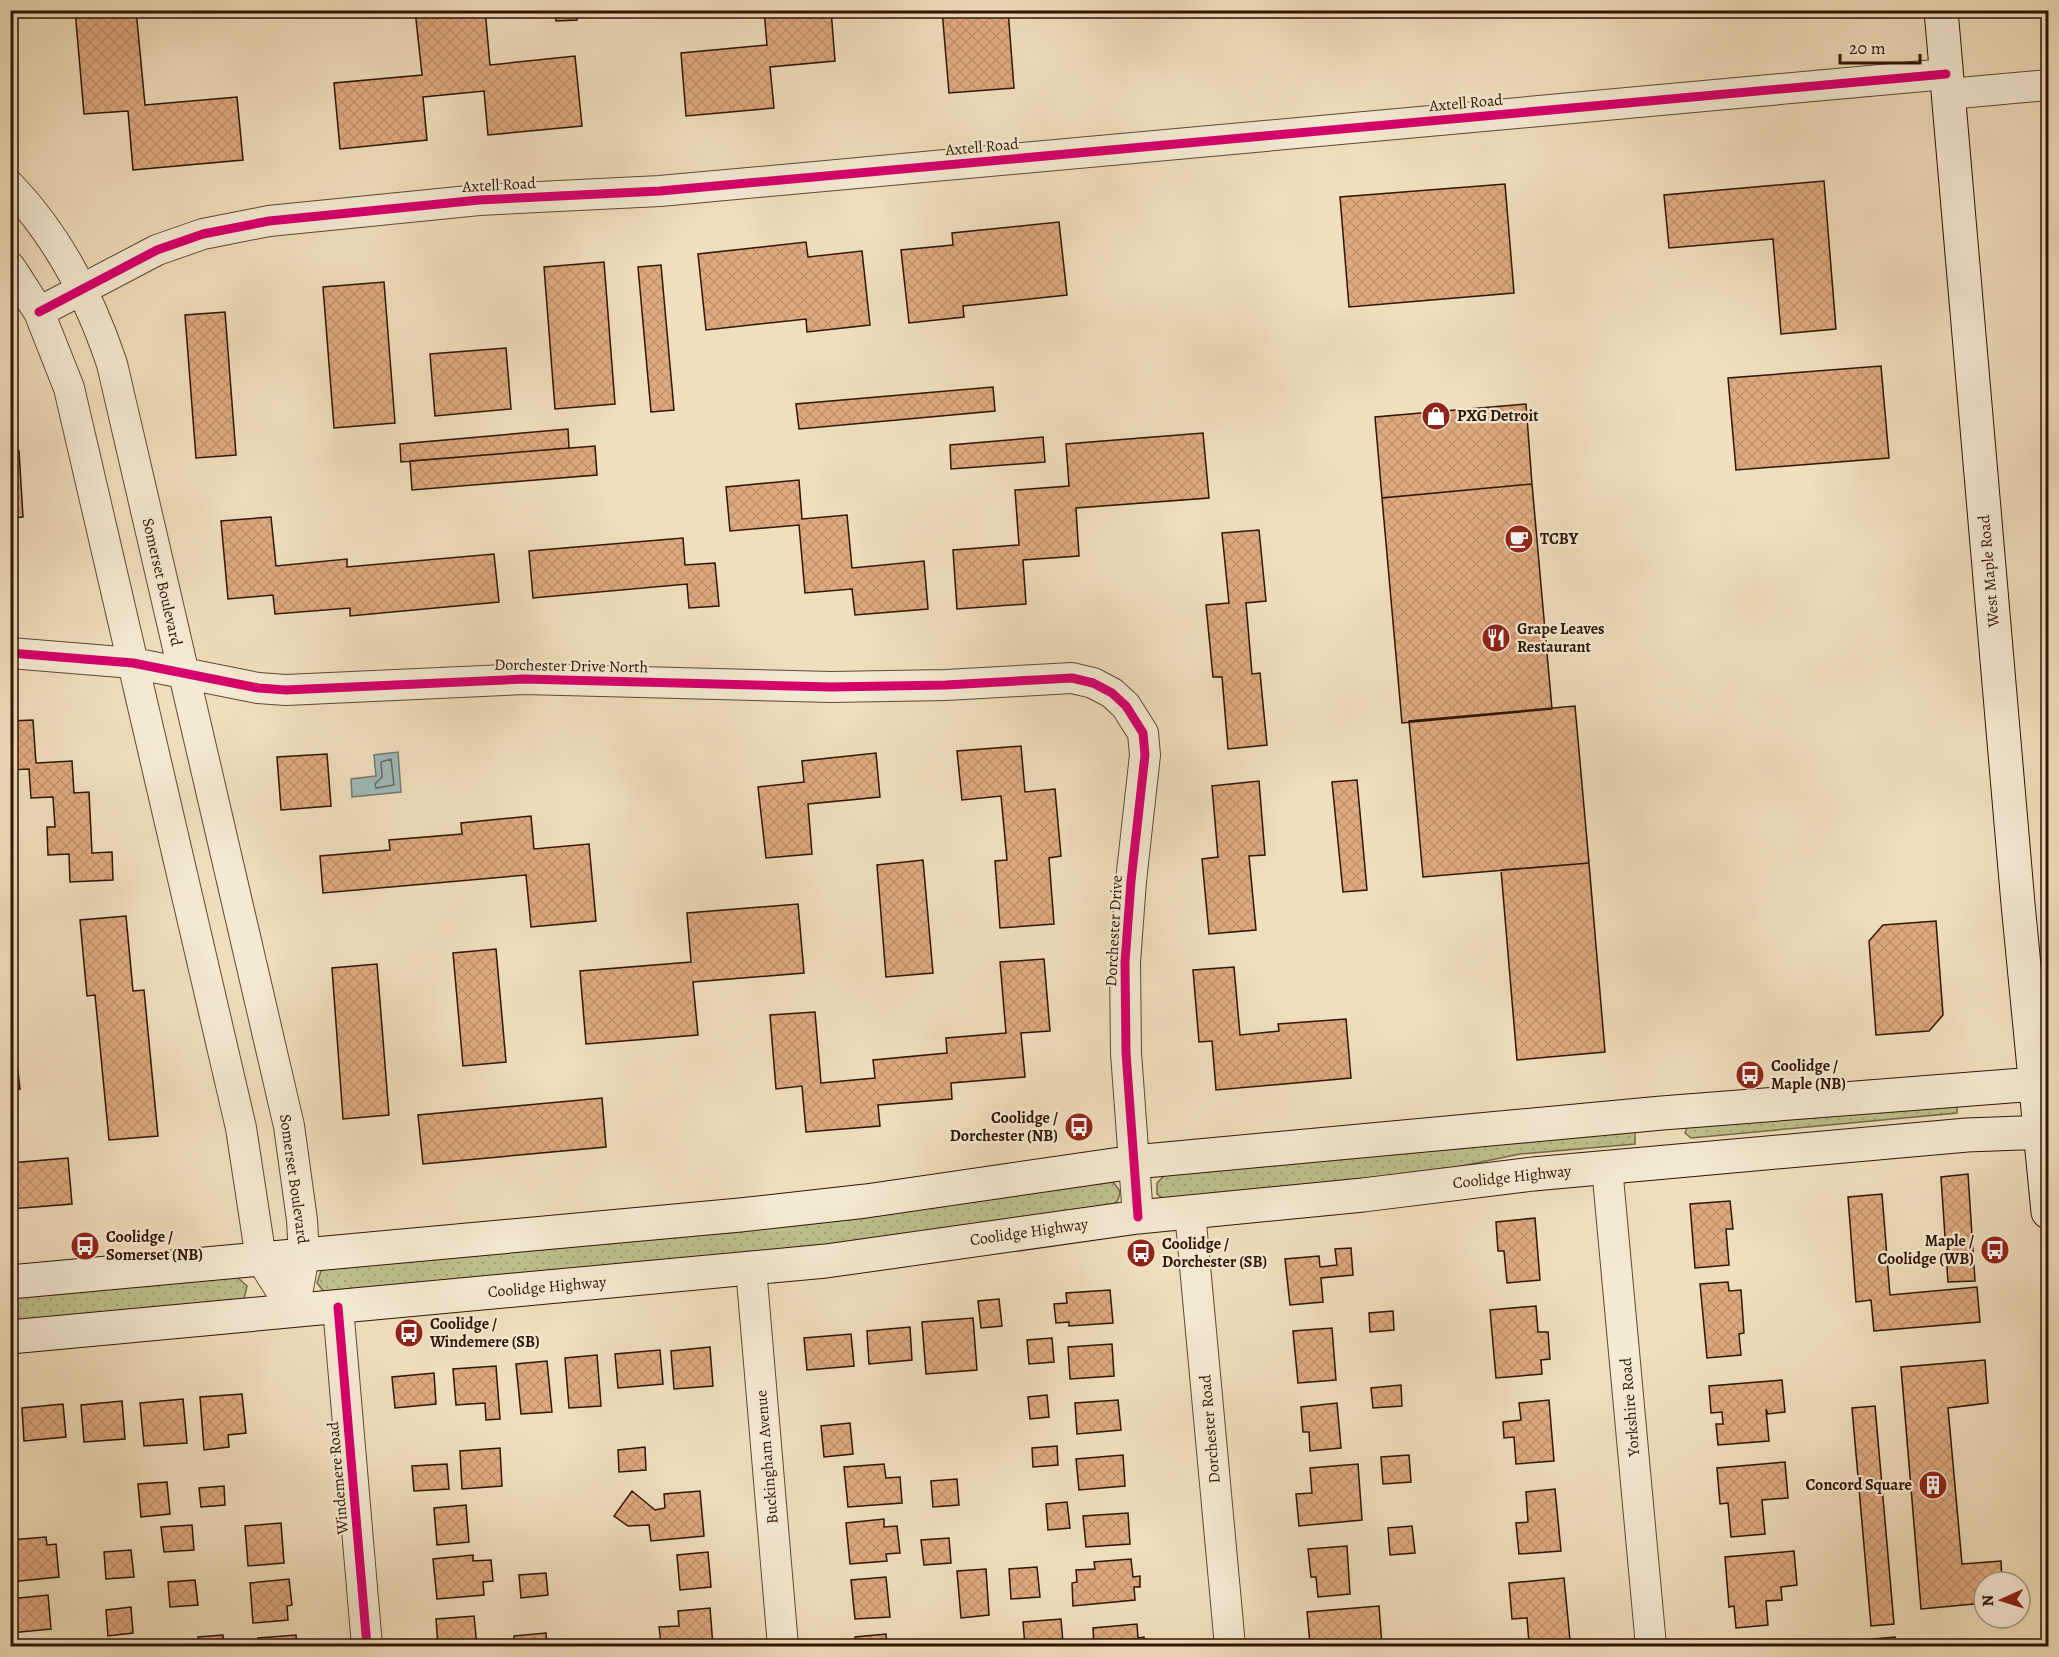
<svg xmlns="http://www.w3.org/2000/svg" width="2059" height="1657" font-family="Alegreya,serif">
<style>
.grass{fill:url(#grass-dots);stroke:#766a48;stroke-width:1.5}
.water{fill:#9ebaba;stroke:#717871;stroke-width:1.5}
.lines{fill:none;stroke-linecap:round;stroke-linejoin:round}
.shore{stroke:#66685e;stroke-width:1.5}
.building{fill:url(#building-cross-hatch);stroke:#2e1503;stroke-width:1.5}
.street-casing{stroke:#5e4831;stroke-width:32}
.secondary-casing{stroke:#2e1503;stroke-width:35}
.street{stroke:#f5ead3;stroke-width:30}
.secondary{stroke:#f5ead3;stroke-width:33}
.cycleway-casing{stroke:#f5ead3;stroke-width:13}
.cycleway{stroke:#d6006c;stroke-width:9}
.labels{text-anchor:middle;dominant-baseline:central;stroke-width:4.5;stroke-linejoin:round;paint-order:stroke}
.street-label{font-size:16px;fill:#2e1503;stroke:#f5ead3}
.poi-label{font-size:16px;font-weight:bold;fill:#2e1503;stroke:#f5ead3;text-anchor:start}
</style>
<defs>
<pattern id="grass-dots" width="8" height="8" patternUnits="userSpaceOnUse" patternTransform="scale(1.5)"><rect width="8" height="8" fill="#bec08d"/><path d="M2 2h.1M6 6h.1" fill="none" stroke="#a4a478" stroke-width="1.8" stroke-linecap="round"/></pattern>
<pattern id="building-cross-hatch" width="8" height="8" patternUnits="userSpaceOnUse" patternTransform="scale(1.5)"><rect width="8" height="8" fill="#dfaa80"/><path d="M0 0l8 8M0 8l8-8" fill="none" stroke="#c0916d"/></pattern>
</defs>
<rect width="100%" height="100%" fill="#f0dfbc"/>
<filter id="stains"><feTurbulence type="fractalNoise" baseFrequency=".00333" numOctaves="4"/><feColorMatrix values="0 0 0 0 .2 0 0 0 0 .09 0 0 0 0 .02 0 0 0 .5 -.17"/></filter>
<radialGradient id="worn" r=".72"><stop offset=".6" stop-color="#630" stop-opacity="0"/><stop offset="1" stop-color="#630" stop-opacity=".3"/></radialGradient>
<path class="grass" d="M1957,1105v8l-266,25 -6,-5 2,-6z
M1635,1131v13l-115,10 -107,22 -248,24 -8,-6v-11l8,-8z
M1113,1182l7,9c-1,8 -2,11 -10,15l-252,36 -533,51 -8,-10 4,-12 4,-3z
M237,1277l10,9 -3,13 -233,23v-26z"/>
<path class="water" d="M398,752l3,40 -49,5 -1,-18 25,-3 -2,-21z"/>
<g class="lines">
<path class="shore" d="M391,759l3,26 -18,3 -1,-4 7,-7 -1,-15z"/>
</g>
<path class="building" d="M75,10h61l9,95 92,-8 6,63 -110,10 -5,-59 -44,3z
M415,10h70l5,55 85,-9 7,70 -94,9 -4,-44 -61,6 4,43 -87,9 -6,-66 88,-8z
M555,10h21l1,10 -21,1z
M764,10h67l4,51 -65,6 4,41 -88,8 -5,-63 86,-8z
M942,10h66l6,78 -65,5z
M1615,10h51v1l-51,5z
M1824,181l12,148 -55,5 -8,-95 -104,9 -5,-53z
M1505,184l9,109 -165,14 -9,-110z
M1059,222l8,73 -104,11 1,11 -55,6 -8,-73 52,-5 -1,-12z
M806,242l2,15 54,-6 8,74 -63,7 -1,-13 -100,11 -8,-76z
M604,262l11,142 -60,5 -11,-142z
M661,265l13,145 -23,2 -13,-145z
M384,282l11,141 -61,5 -11,-141z
M225,312l11,143 -40,3 -11,-143z
M506,348l5,61 -76,7 -5,-62z
M1881,366l8,92 -153,12 -8,-92z
M993,387l2,24 -196,18 -3,-25z
M1526,404l6,80 -150,14 -7,-81z
M568,429l1,19 -168,14 -1,-18z
M1203,433l6,65 -133,10 3,48 -56,4 3,44 -69,5 -4,-59 66,-5 -4,-55 54,-4 -3,-42z
M1043,437l2,25 -94,7 -1,-24z
M595,446l2,29 -185,15 -2,-29z
M10,451h9l4,66 -13,1z
M799,480l3,39 45,-4 5,53 72,-7 4,48 -73,6 -3,-26 -47,4 -6,-68 -69,6 -4,-44z
M1532,484l20,225 -150,14 -20,-225z
M271,517l5,49 71,-7v8l147,-13 5,48 -149,14v-8l-75,6 -2,-19 -45,4 -7,-78z
M1259,530l7,71 -20,2 6,71 8,-1 7,72 -39,4 -6,-72h-9l-7,-72 23,-2 -7,-70z
M683,538l2,27 30,-2 4,43 -30,2 -2,-24 -154,14 -4,-47z
M1575,706l14,157 -166,14 -14,-156z
M33,720l3,43 36,-2 2,32 15,-1 3,61 20,-1 1,28 -43,2 -1,-28 -21,1 -1,-28h8l-2,-30 -22,1 -2,-29 -19,1v-49z
M1021,746l4,46 30,-3 6,67 -12,2 5,66 -54,4 -5,-67 12,-1 -6,-64 -39,4 -5,-49z
M876,753l4,44 -72,7 4,50 -46,4 -8,-71 46,-5 -2,-21z
M327,754l4,52 -50,4 -4,-53z
M1357,780l10,110 -24,2 -11,-110z
M1259,781l6,74 -16,1 7,74 -47,4 -7,-75 16,-2 -6,-71z
M531,816l3,33 55,-5 7,77 -65,6 -5,-52 -203,18 -3,-37 70,-6 -1,-10 73,-6 -1,-11z
M923,860l10,113 -47,4 -9,-112z
M1589,863l16,189 -88,8 -16,-190z
M798,904l6,69 -111,9 5,53 -112,9 -6,-73 111,-9 -4,-49z
M126,916l7,75 11,-1 14,146 -49,4 -14,-145 -8,1 -7,-76z
M1936,921l7,94 -14,16 -53,4 -7,-94 14,-16z
M496,949l10,113 -43,4 -10,-113z
M1044,959l6,72 -29,2 4,44 -74,6 1,16 -74,6 2,21 -74,6 -4,-46 -26,3 -6,-74 45,-3 6,71 54,-5 -2,-18 74,-7 -1,-15 60,-5 -6,-71z
M377,964l12,151 -46,4 -11,-151z
M1234,967l6,68 39,-4 -1,-7 68,-5 5,59 -135,12 -4,-49 -13,1 -6,-72z
M10,1003l10,86 -10,1z
M602,1098l4,49 -183,17 -5,-49z
M68,1158l4,46 -62,5v-46z
M1968,1174l7,107 -27,1 -7,-105z
M1882,1194l8,101 87,-8 3,35 -106,9 -3,-31 -15,2 -8,-105z
M1730,1201l3,28h-7l3,36 -34,3 -5,-64z
M1535,1218l5,62 -33,3 -3,-32h-6l-2,-29z
M1351,1248l2,27 -32,3 2,24 -33,3 -5,-46 34,-3 1,11 17,-2 -2,-16z
M1728,1282l1,9 12,-1 3,43 -5,1 2,21 -34,3 -7,-74z
M1110,1290l3,33 -44,3v-4l-13,1 -2,-19 13,-1 -1,-10z
M999,1299l3,27 -21,2 -3,-27z
M1536,1306l2,26h10l2,27 -9,1 1,14 -46,4 -6,-68z
M1393,1311l1,19 -24,2 -1,-19z
M973,1318l4,52 -51,4 -4,-52z
M910,1327l2,33 -43,4 -2,-33z
M1332,1328l4,52 -38,3 -5,-52z
M851,1334l3,32 -47,4 -3,-32z
M1052,1338l2,24 -25,2 -2,-24z
M1112,1344l2,32 -44,3 -2,-32z
M710,1347l3,39 -39,3 -3,-38z
M660,1350l3,34 -45,4 -3,-34z
M597,1355l4,51 -32,2 -4,-50z
M1985,1360l3,43 -40,5 14,156 39,-3 1,21h-18v21l-63,6 -20,-242z
M547,1361l5,51 -31,2 -5,-50z
M496,1366l4,53 -14,1 -1,-17 -29,2 -3,-36z
M434,1373l2,31 -41,4 -3,-31z
M1782,1380l3,32 -17,2 -2,-5 3,32 -51,4 -2,-21h7l-1,-12 -11,1 -2,-27z
M1401,1385l1,21 -29,2 -2,-20z
M242,1394l4,39 -18,2 1,12 -25,3 -4,-53z
M1047,1395l2,22 -19,2 -2,-22z
M183,1399l4,44 -43,3 -4,-43z
M1118,1400l3,30 -44,4 -2,-31z
M1549,1400l5,61 -38,3 -2,-27 -10,1 -1,-16 18,-2 -2,-17z
M122,1401l3,38 -41,3 -3,-37z
M1337,1403l4,45 -31,3 -1,-19h-6l-2,-25z
M63,1404l3,33 -42,4 -2,-33z
M1875,1406l19,218 -23,2 -19,-218z
M850,1423l3,31 -29,3 -3,-31z
M1057,1446l1,19 -25,2 -1,-19z
M645,1447l1,23 -27,2 -1,-22z
M500,1448l2,38 -40,3 -2,-38z
M1123,1455l2,31 -46,4 -3,-31z
M1409,1455l2,27 -28,2 -2,-27z
M1785,1462l3,36 -26,2 3,34 -34,3 -3,-34 -8,1 -3,-36z
M447,1464l2,25 -35,2 -2,-25z
M884,1464l2,14 14,-1 2,26 -54,4 -4,-40z
M1358,1464l4,56 -63,6 -3,-32 16,-1 -2,-25z
M957,1479l2,26 -26,2 -2,-26z
M167,1482l3,32 -29,3 -3,-33z
M224,1486l1,19 -24,2 -2,-19z
M1555,1489l6,62 -42,3 -3,-31 12,-1 -2,-30z
M632,1491l23,19 10,-2 -1,-14 36,-3 4,45 -53,5 -2,-16 -21,1 -14,-10z
M1067,1502l3,26 -22,2 -2,-26z
M466,1505l3,37 -32,3 -3,-37z
M1128,1513l2,31 -44,3 -3,-31z
M884,1519v8l13,-1 3,27 -14,1 1,7 -37,3 -4,-41z
M281,1523l3,40 -36,3 -3,-40z
M192,1525l2,25 -30,2 -3,-25z
M1412,1526l3,27 -25,2 -2,-27z
M46,1537l1,8 9,-1 3,33 -49,5v-42z
M949,1538l2,25 -27,2 -3,-25z
M1347,1546l3,48 -32,3 -2,-20h-5l-3,-28z
M131,1550l3,27 -28,2 -2,-27z
M1794,1551l3,34 -16,2 1,13 -16,1 2,24 -32,3 -2,-22 -5,1 -4,-50z
M708,1552l3,35 -31,3 -3,-35z
M473,1555v6l18,-1 2,21 -10,1 1,13 -47,4 -4,-40z
M1131,1559l2,18 7,-1v11h-6l1,13 -62,6 -1,-23 5,-1 -1,-12 19,-1 -1,-7z
M1037,1567l3,30 -29,2 -2,-30z
M986,1569l3,46 -28,3 -4,-47z
M546,1573l2,22 -27,3 -2,-23z
M886,1577l4,40 -35,2 -4,-39z
M1564,1578l6,62 -41,3 -2,-25 -15,1 -3,-36z
M289,1579l3,26 -5,1 1,14 -35,3 -3,-40z
M195,1580l3,25 -28,2 -2,-25z
M48,1595l3,34 -41,4v-34z
M1379,1606l3,40h-58l-1,-5 -13,2 -3,-31z
M131,1607l2,26 -25,3 -2,-26z
M710,1608l3,38h-32l-1,-5 -19,2 -2,-16 20,-1 -1,-15z
M474,1616l3,30h-39l-2,-27z
M1061,1619l2,24 -38,3 -2,-24z
M1137,1624l1,14 6,-1 1,9h-51l-1,-18z
M546,1633l1,13h-32l-1,-10z
M886,1634l1,12h-31l-1,-9z
M223,1635l1,11h-25l-1,-9z
M296,1635l1,11h-39v-8z
M1895,1637l1,9h-23v-7z"/>
<g class="lines">
<g class="street-casing">
<path id="street" d="M1948,94l100,-9
M10,186c49,51 80,112 102,178l177,762 13,94 2,35 -10,56
M10,267l29,45 30,76 172,740 20,131 33,52
M39,312l118,-62 46,-16 66,-13 210,-21 181,-9 1286,-117
M10,653l123,10 125,25 28,2 238,-11 307,8 115,-2 126,-7 21,5 19,10 14,13 17,27 2,22 -14,126 -6,81 1,91 12,164
M1607,1167l44,479
M1190,1212l40,434
M751,1268l32,378
M338,1307l29,339"/>
</g>
<g class="secondary-casing">
<path id="secondary" d="M1941,10l77,894 30,308
M10,1282l730,-67 126,-14 268,-39 528,-49 386,-30
M10,1337l816,-76 312,-44 225,-22 170,-21 434,-39 81,-3"/>
</g>
<use href="#street" class="street"/>
<use href="#secondary" class="secondary"/>
<g class="cycleway-casing">
<path id="cycleway" d="M39,312l118,-62 46,-16 66,-13 210,-21 181,-9 1286,-117
M10,653l123,10 125,25 28,2 238,-11 307,8 115,-2 126,-7 21,5 19,10 14,13 17,27 2,22 -14,126 -6,81 1,91 12,164
M338,1307l29,339"/>
</g>
<use href="#cycleway" class="cycleway"/>
</g>
<defs>
<g id="shop-disc" transform="scale(1.5)"><circle r="9.5" fill="#8f2418" stroke="#f5ead3"/><path d="M-5-2.5h2.3a2.7 3.5 0 0 1 5.4 0H5L5.5 6h-11ZM-1.5-2.5h3a1.5 2.3 0 0 0-3 0Z" fill="#fff"/></g>
<g id="cafe-disc" transform="scale(1.5)"><circle r="9.5" fill="#8f2418" stroke="#f5ead3"/><path d="M-5.5-4.5H6V0H3Q3 3.5 0 3.5H-2.5Q-5.5 3.5-5.5 0ZM3-3.2v2h1.7v-2ZM-6 4.5H4V6H-6Z" fill="#fff"/></g>
<g id="restaurant-disc" transform="scale(1.5)"><circle r="9.5" fill="#8f2418" stroke="#f5ead3"/><path d="M-5-6h1v4h1v-4h1v4h1v-4h1v5L-1.5 .5V6h-2V.5L-5-1ZM5-6V6H3V1.5H1.5Q1.5-4 5-6Z" fill="#fff"/></g>
<g id="bus-disc" transform="scale(1.5)"><circle r="9.5" fill="#8f2418" stroke="#f5ead3"/><path d="M-5-6H5V4H4V6H2V4H-2V6H-4V4H-5ZM-3.5-4V0h7V-4ZM-3.5 1.2v1.5H-2V1.2ZM2 1.2v1.5H3.5V1.2Z" fill="#fff"/></g>
<g id="building-disc" transform="scale(1.5)"><circle r="9.5" fill="#8f2418" stroke="#f5ead3"/><path d="M-4-6H4V6H1V3H-1V6H-4ZM-2.5-4.3h1.7v1.8h-1.7ZM.8-4.3h1.7v1.8H.8ZM-2.5-1h1.7V.8h-1.7ZM.8-1h1.7V.8H.8Z" fill="#fff"/></g>
</defs>
<g fill-rule="evenodd">
<use href="#shop-disc" x="1436" y="416"/>
<use href="#cafe-disc" x="1519" y="539"/>
<use href="#restaurant-disc" x="1496" y="638"/>
<use href="#bus-disc" x="1750" y="1075"/>
<use href="#bus-disc" x="1079" y="1127"/>
<use href="#bus-disc" x="85" y="1246"/>
<use href="#bus-disc" x="1995" y="1250"/>
<use href="#bus-disc" x="1141" y="1253"/>
<use href="#bus-disc" x="409" y="1333"/>
<use href="#building-disc" x="1933" y="1485"/>
</g>
<g class="labels">
<g class="street-label">
<text transform="translate(1466 103) rotate(-5)">Axtell Road</text>
<text transform="translate(982 147) rotate(-5)">Axtell Road</text>
<text transform="translate(499 185) rotate(-3)">Axtell Road</text>
<text transform="translate(1989 571) rotate(-95)">West Maple Road</text>
<text transform="translate(162 582) rotate(77)">Somerset Boulevard</text>
<text transform="translate(571 666) rotate(1)">Dorchester Drive North</text>
<text transform="translate(1114 931) rotate(-87)">Dorchester Drive</text>
<text transform="translate(1512 1177) rotate(-6)">Coolidge Highway</text>
<text transform="translate(294 1179) rotate(82)">Somerset Boulevard</text>
<text transform="translate(1029 1232) rotate(-8)">Coolidge Highway</text>
<text transform="translate(547 1287) rotate(-5)">Coolidge Highway</text>
<text transform="translate(1630 1407) rotate(-95)">Yorkshire Road</text>
<text transform="translate(1210 1429) rotate(-95)">Dorchester Road</text>
<text transform="translate(767 1457) rotate(-95)">Buckingham Avenue</text>
<text transform="translate(338 1478) rotate(-95)">Windemere Road</text>
</g>
<g class="poi-label">
<text x="1457" y="416">PXG Detroit</text>
<text x="1540" y="539">TCBY</text>
<text x="1517" y="629">Grape Leaves<tspan x="1517" dy="18">Restaurant</tspan></text>
<text x="1771" y="1066">Coolidge /<tspan x="1771" dy="18">Maple (NB)</tspan></text>
<text x="1058" y="1118" text-anchor="end">Coolidge /<tspan x="1058" dy="18">Dorchester (NB)</tspan></text>
<text x="106" y="1237">Coolidge /<tspan x="106" dy="18">Somerset (NB)</tspan></text>
<text x="1974" y="1241" text-anchor="end">Maple /<tspan x="1974" dy="18">Coolidge (WB)</tspan></text>
<text x="1162" y="1244">Coolidge /<tspan x="1162" dy="18">Dorchester (SB)</tspan></text>
<text x="430" y="1324">Coolidge /<tspan x="430" dy="18">Windemere (SB)</tspan></text>
<text x="1912" y="1485" text-anchor="end">Concord Square</text>
</g>
</g>
<rect width="2059" height="1657" fill="none" stroke="#f0dfbc" stroke-width="36"/>
<rect x="12" y="12" width="2035" height="1633" fill="none" stroke="#2e1503" stroke-width="3"/>
<rect x="18" y="18" width="2023" height="1621" fill="none" stroke="#2e1503" stroke-width="1.5"/>
<g transform="translate(2002 1600) rotate(267)"><circle r="28" fill="#f5ead3" stroke="#a59580" stroke-width="1.5"/>
<path d="M0-4.5L10 22L0 15L-10 22Z" fill="#8f2418"/>
<text y="-9" font-size="16" font-weight="bold" text-anchor="middle" fill="#2e1503">N</text>
</g>
<path d="M1840 54v9h80v-9" fill="none" stroke="#2e1503" stroke-width="3"/>
<text x="1849" y="54" font-size="18" fill="#2e1503" stroke="#f5ead3" stroke-width="4.5" paint-order="stroke">20 m</text>
<rect width="100%" height="100%" filter="url(#stains)"/>
<rect width="100%" height="100%" fill="url(#worn)"/>
</svg>
